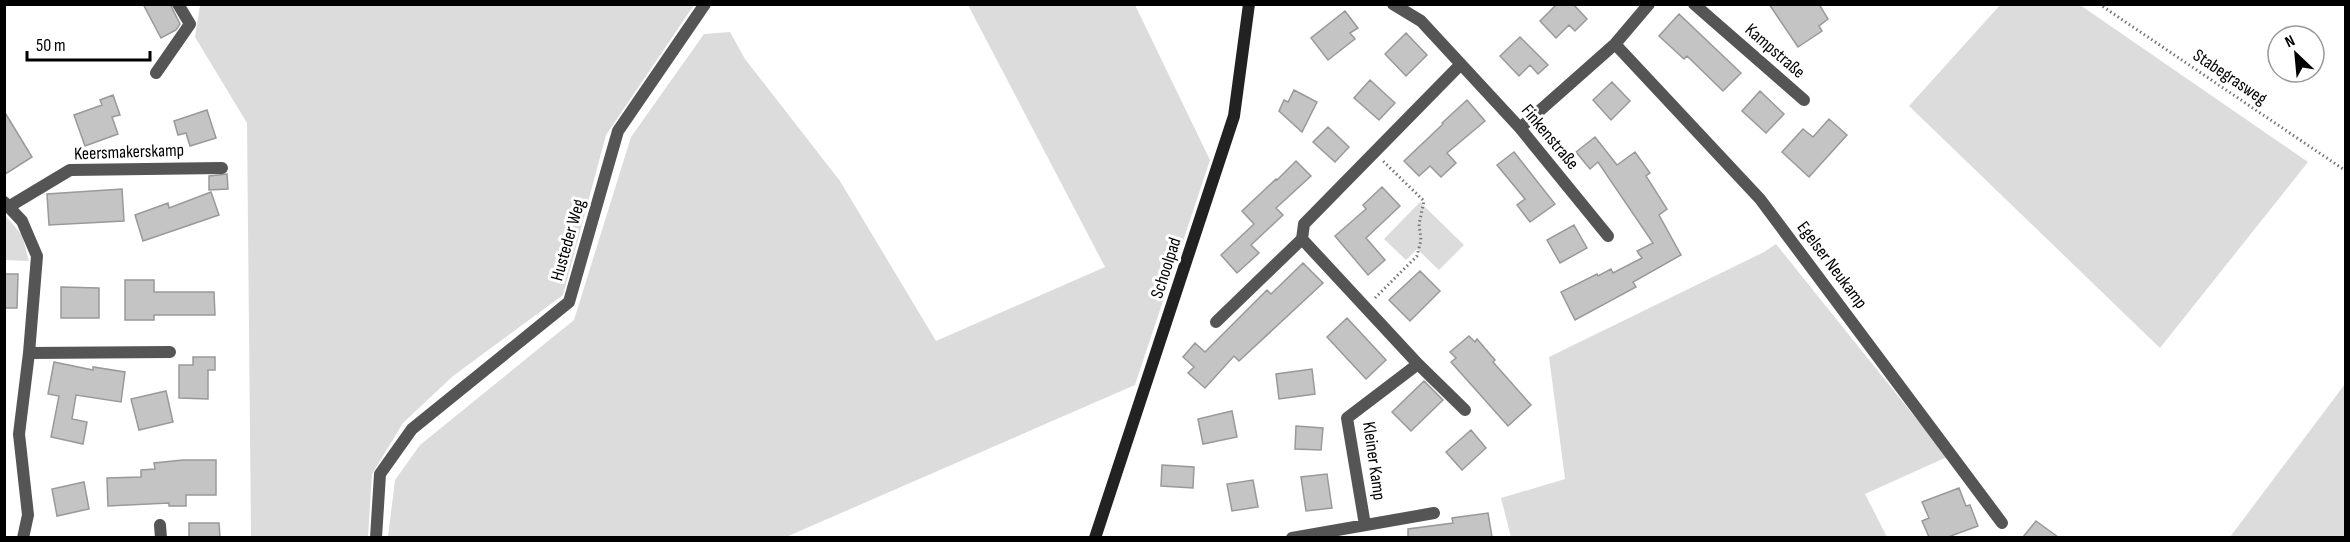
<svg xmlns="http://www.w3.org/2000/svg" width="2350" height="542" font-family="'Sofia Sans Condensed',sans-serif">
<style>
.green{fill:#dcdcdc}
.building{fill:#c4c4c4;stroke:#999;stroke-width:1.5}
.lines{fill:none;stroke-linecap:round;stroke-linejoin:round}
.path{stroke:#777;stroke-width:3;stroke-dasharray:1.5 3;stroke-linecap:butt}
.street{stroke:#555;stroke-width:12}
.secondary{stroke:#222;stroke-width:12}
.labels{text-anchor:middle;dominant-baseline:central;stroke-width:6;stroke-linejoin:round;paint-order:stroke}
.street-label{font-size:18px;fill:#000;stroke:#fff}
</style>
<rect width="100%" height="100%" fill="#fff"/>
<path class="green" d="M2001,4l79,1 228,157 -148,186 -251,-242z
M200,5h494l-88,130 -43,160 -110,81 -50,47 -31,51 -4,63h-117l-4,-414 -52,-86z
M968,5h167l75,155 -75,225 -349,152h-398l7,-57 25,-35 154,-125 57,-183 73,-103 26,-2 15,27 95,122 96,160 169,-74z
M1420,202l44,43 -25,25 -22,-21 -11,11 -22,-21z
M4,214l18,21 7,26 -24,-1z
M1776,244l171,213 -82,37 22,43h-376l-10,-39 64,-19 -16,-122 215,-105z
M2345,384v153h-115z"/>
<path class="building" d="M143,4h27l10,20 -4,6 -15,8z
M1557,4h16l14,15 -12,12 -6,-6 -13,13 -16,-17z
M1769,4h50l9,15 -9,7 3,5 -24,16z
M1345,11l13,17 -8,5 5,6 -27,21 -17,-22z
M1679,14l62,59 -18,18 -36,-35 -3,3 -25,-23z
M1406,33l21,22 -21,21 -21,-22z
M1520,37l28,28 -10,9 -8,-9 -11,11 -19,-20z
M1370,80l25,23 -16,17 -25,-22z
M1612,82l18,19 -19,19 -18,-20z
M1294,90l23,12 -15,30 -23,-21 5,-11 4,2z
M1760,91l24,23 -18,19 -24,-22z
M113,95l7,20 -8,2 6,17 -33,12 -11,-31 28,-10 -2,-5z
M1467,100l18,21 -38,32 9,10 -15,14 -11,-11 -11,10 -15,-15 39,-37 -1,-1z
M207,110l9,28 -26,8 -4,-13 -8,2 -4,-14z
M4,111l28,46 -28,18z
M1829,119l18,16 -38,42 -27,-25 21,-23 10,8z
M1328,127l21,20 -14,15 -22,-20z
M1595,137l22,28 18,-13 15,21 -4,3 21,33 -8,6 22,40 -48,27 3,5 -61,33 -14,-28 36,-18 1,2 13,-7 2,4 29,-15 -5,-7 16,-8 -55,-81 -8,7 -14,-17z
M1514,152l41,52 -25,18 -13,-17 8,-6 -28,-34z
M1296,161l15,15 -35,32 7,7 -32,30 8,8 -22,20 -16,-18 33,-31 -12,-13 34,-32 1,1z
M227,174l1,15 -19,1v-14z
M1382,187l18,19 -34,32 19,22 -17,15 -33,-39 31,-27 -3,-4z
M122,189l2,32 -75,4 -2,-31z
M211,192l8,23 -76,26 -8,-26 33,-12 1,5z
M1574,225l13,23 -27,15 -13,-23z
M1303,263l20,20 -84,78 -5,-5 -29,32 -17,-15 6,-6 -11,-10 12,-14 10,9 62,-62 4,4z
M1420,271l20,20 -30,30 -21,-21z
M4,274h14l-1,34h-13z
M125,280h29v12h60l1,23h-61v5h-29z
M61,287l38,1v30h-38z
M1347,318l39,42 -20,19 -39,-42z
M1469,336l6,6 2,-3 18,21 -2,2 38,43 -23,21 -57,-64 5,-4 -6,-6z
M193,357h22v13h-7v29l-29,-1v-33h14z
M54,362l39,8v-3l32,5 -4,30 -45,-7 -4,24 15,3 -4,22 -32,-7 8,-41 -11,-2z
M1312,369l3,25 -36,5 -3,-25z
M1424,381l19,19 -32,31 -19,-19z
M166,391l7,31 -34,8 -8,-31z
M1232,411l5,26 -34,7 -5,-25z
M1296,426l27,2 -2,22 -26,-1z
M1471,430l15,18 -24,22 -16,-18z
M183,460h33v35h-30v11h-17v-3l-61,3 -1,-28 34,-1v-7l14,-1 -1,-6z
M1162,465l32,2 -1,21 -32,-2z
M1327,474l5,34 -26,3 -5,-34z
M1253,480l5,27 -26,4 -5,-27z
M84,482l5,27 -32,7 -5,-27z
M1959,488l7,18 4,-1 8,21 -30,11h-19l-7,-16 7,-3 -7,-16z
M1488,513l4,24h-84v-8l45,-6 -1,-5z
M2036,521l22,16h-35z
M189,523h30l1,14h-31z"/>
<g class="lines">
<path class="path" d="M2099,4l247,167
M1375,298l42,-42 4,-16 -2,-16 5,-23 -41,-40"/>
<path class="street" d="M1393,4l28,17 99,107 88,108
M1694,4l110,96
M1615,44l145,155 242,324
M156,73l34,-49 -12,-20
M1520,128l95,-84 34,-40
M4,202l18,19 15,35 -8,97 -10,81 9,81 -5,23
M10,206l60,-36 152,-2
M1302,239l116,125 -71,54 18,107
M1216,322l86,-83 2,-15 157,-160
M29,353l141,-1
M1418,364l47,46
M160,525l1,13
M376,538l4,-64 32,-45 157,-127 49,-171 87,-127
M1292,538l142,-25"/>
<path class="secondary" d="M1095,538l139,-422 15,-112"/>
</g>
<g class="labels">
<g class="street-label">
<text transform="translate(1775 51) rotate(41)">Kampstraße</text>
<text transform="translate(2230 77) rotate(34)">Stabegrasweg</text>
<text transform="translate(1550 137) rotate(50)">Finkenstraße</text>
<text transform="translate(129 152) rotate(-2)">Keersmakerskamp</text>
<text transform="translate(568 240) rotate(-74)">Husteder Weg</text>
<text transform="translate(1832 265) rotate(53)">Egelser Neukamp</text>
<text transform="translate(1166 268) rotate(-72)">Schoolpad</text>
<text transform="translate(1374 461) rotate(82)">Kleiner Kamp</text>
</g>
</g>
<rect width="2350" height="542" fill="none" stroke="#000000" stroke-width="12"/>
<g transform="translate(2296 54) rotate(334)"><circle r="28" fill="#ffffff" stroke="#999999" stroke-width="1.5"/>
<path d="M0-4.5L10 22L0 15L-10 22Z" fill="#000000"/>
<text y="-9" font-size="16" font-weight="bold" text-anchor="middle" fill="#000000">N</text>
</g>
<path d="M27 51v9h123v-9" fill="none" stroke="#000000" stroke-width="3"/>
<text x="36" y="51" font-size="18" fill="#000000" stroke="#ffffff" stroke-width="4.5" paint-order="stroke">50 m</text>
</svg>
